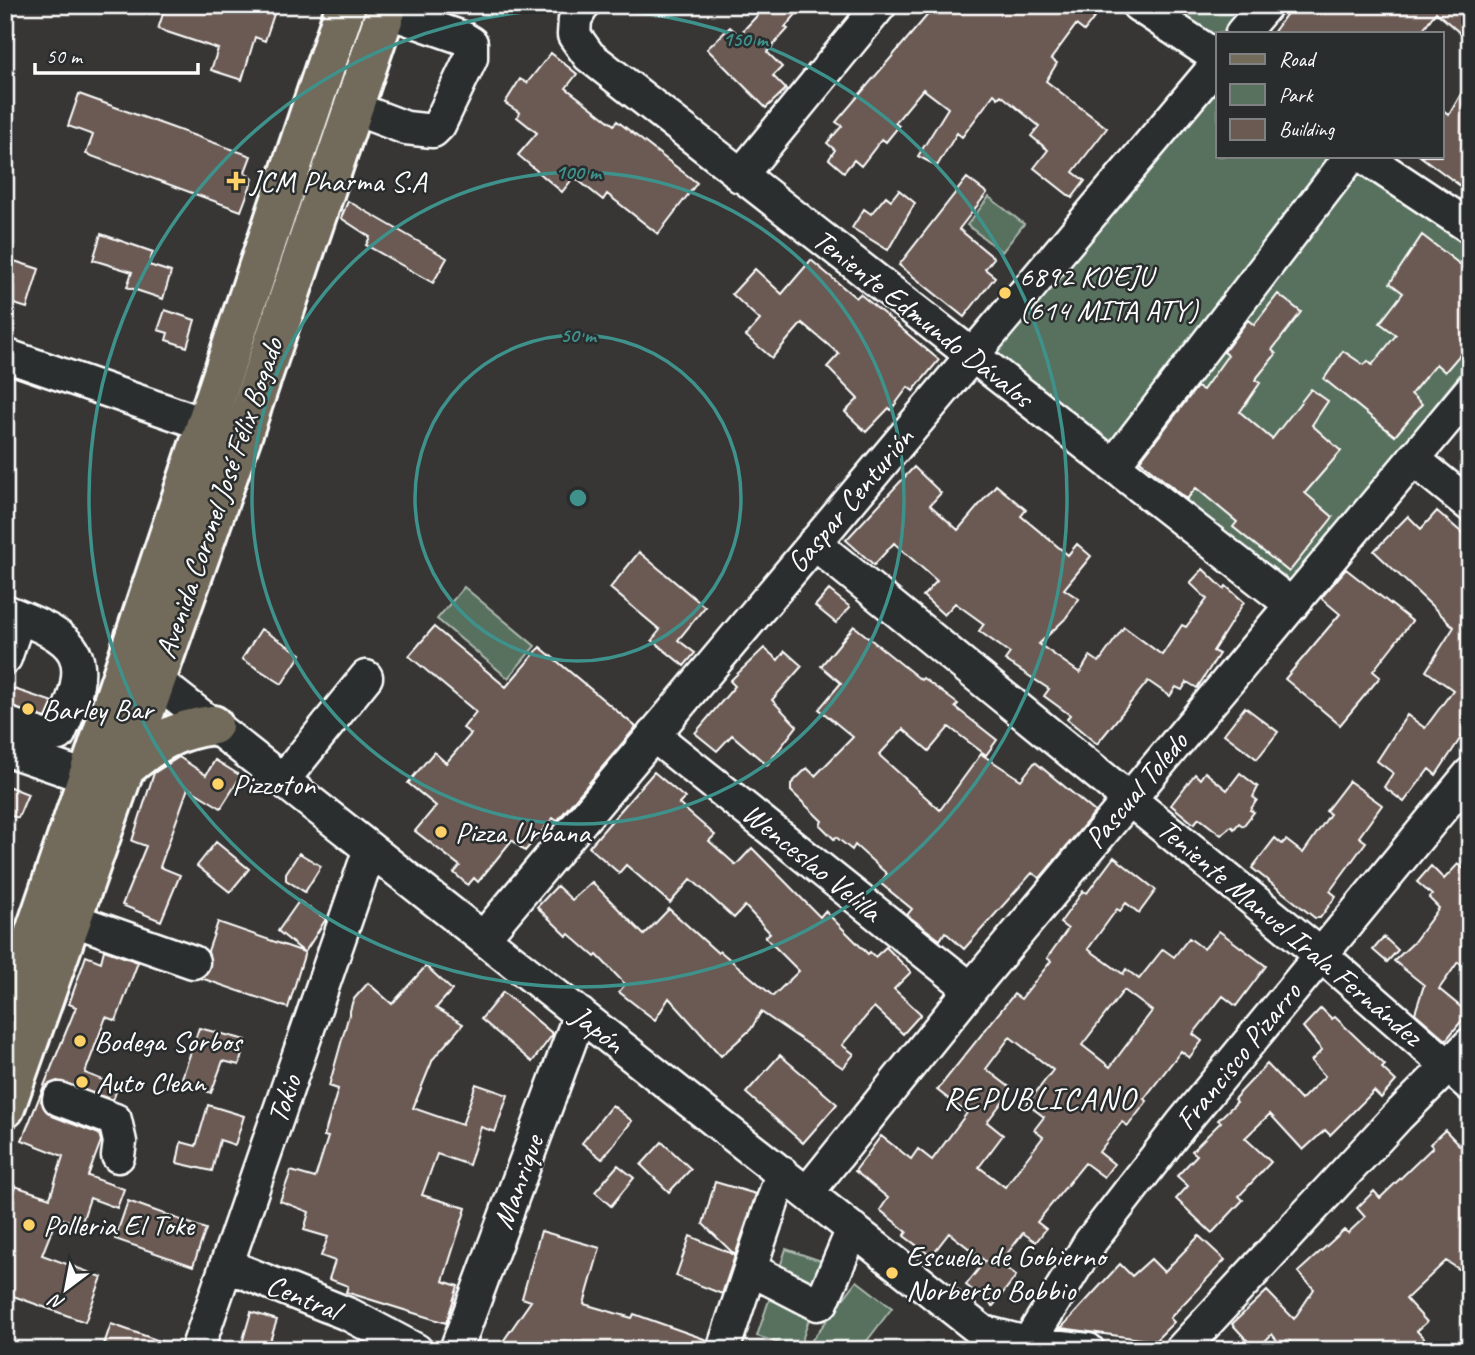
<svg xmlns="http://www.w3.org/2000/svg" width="1475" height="1355" font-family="Caveat,sans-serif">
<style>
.green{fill:#58715e;stroke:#acb8ae;stroke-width:2}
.building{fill:#6a5a52;stroke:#fff;stroke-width:2;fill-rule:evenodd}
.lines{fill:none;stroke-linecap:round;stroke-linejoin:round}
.minor-casing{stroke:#fff;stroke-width:37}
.major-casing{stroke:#fff;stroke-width:44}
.minor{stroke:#2a2d2e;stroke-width:32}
.major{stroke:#726b5a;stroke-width:38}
.ring{fill:none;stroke:#3f918b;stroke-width:3.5}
.poi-dot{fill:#ffd166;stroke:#2a2d2e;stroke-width:2.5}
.labels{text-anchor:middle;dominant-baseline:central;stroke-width:5;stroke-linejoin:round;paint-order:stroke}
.poi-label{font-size:30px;fill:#fff;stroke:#2a2d2e;text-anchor:start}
.street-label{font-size:30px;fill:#fff;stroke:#2a2d2e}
.neighbourhood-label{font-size:32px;letter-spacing:2px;fill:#fff;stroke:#2a2d2e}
.centre{fill:#3f918b;stroke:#2a2d2e;stroke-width:3.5}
.ring-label{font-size:21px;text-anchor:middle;font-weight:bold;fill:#3f918b;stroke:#2a2d2e;stroke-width:5;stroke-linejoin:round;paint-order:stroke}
</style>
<rect width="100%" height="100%" fill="#373635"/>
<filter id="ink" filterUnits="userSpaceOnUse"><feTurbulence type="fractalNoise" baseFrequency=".0143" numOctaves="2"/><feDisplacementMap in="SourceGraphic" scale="14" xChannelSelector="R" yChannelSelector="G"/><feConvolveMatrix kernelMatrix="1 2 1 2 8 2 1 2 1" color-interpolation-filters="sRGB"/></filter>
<g filter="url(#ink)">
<path class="green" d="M1157,5h92l-22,28h-9v11z
M1218,90v66h115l137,91v115l-177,221 -304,-228z
M989,197l35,27 -22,28 -35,-27z
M464,587l71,59 -27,32 -71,-59z
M786,1249l41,14 -28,87 -42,-14z
M857,1281l35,27 -32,42h-46l-6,-5z"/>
<path class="building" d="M166,5h111l-12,36 -10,-4 -13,43 -31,-10 7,-21 -60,-20z
M767,5h37l-19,22 3,2 -21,23 15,15 -9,9 13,13 -20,19 -59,-59 23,-22 9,8z
M936,5h168l-20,26 -8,-6 -25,34 6,4 -11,18 61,47 -34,44 12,9 -13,17 -38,-30 14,-18 -17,-14 8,-10 -38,-31 -3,3 -4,-4 -32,43 -5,-4 -20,33 -19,-10 30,-48 -25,-19 -28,34 4,3 -13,16 -4,-3 -21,27 -7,-6 -10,12 -15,-13 6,-9 -8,-7 15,-17 -6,-4z
M1293,5h177v37l-34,-30 -16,21h-147z
M551,53l26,21 -11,14 48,37 3,-4 80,62 -39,51 -51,-40 -4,6 -29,-23 -12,15 -44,-37 19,-22 -20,-16 3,-4 -15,-10 15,-24 7,4z
M1470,78v115l-50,-37h22v-47l7,6z
M79,94l172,62 -6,16 8,7 -12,32 -155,-57 7,-19 -25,-9z
M967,178l20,15 -28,36 35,29 -9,11 10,8 -31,40 -65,-52z
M899,190l16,13 -27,47 -36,-22 12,-19 7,5 15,-18 5,4z
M348,201l99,57 -14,25 -67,-38 4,-8 -29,-19z
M101,234l52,18 -4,13 22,7 -8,27 -36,-12 5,-15 -39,-12z
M1422,235l48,37v71l-25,29 -9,-8 -25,30 11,10 -27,32 -71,-57 19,-28 21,14 4,-4 4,4 24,-30 -16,-12 23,-30 -13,-10z
M5,258l34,11 -12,39 -22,-7z
M811,260l45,38 4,-4 79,66 -26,31 -5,-4 -17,23 -2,-2 -23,24 -21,-20 13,-13 -31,-32 12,-13 -37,-31 -30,35 -26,-22 14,-16 -28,-26 23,-25 27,25z
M1278,294l23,18 -29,38 4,4 -21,26 5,3 -20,29 32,27 39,-50 17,12 -16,24 29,26 -36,42 28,24 -44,55 -56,-45 4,-5 -41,-34 -9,11 -47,-38 57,-74 6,3 25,-35 -4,-3 24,-32 6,5z
M165,310l30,10 -8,27 -21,-7 2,-7 -10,-3z
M914,467l27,26 -11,12 28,25 38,-45 30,25 -5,6 47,39 9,-11 14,12 -27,33 15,10 -14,20 -26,25 41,29 10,-17 9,6 25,-35 38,28 20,-30 4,2 21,-28 -17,-16 13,-14 21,20 2,-3 18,16 -31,49 6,3 -22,34 -10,-6 -5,8 -6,-3 -6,9 -22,-15 -51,63 -30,-25 3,-4 -26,-19 5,-7 -44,-29 5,-7 -31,-22 5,-7 -29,-21 -11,12 -21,-19 14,-15 -43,-38 -20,22 -28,-25z
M1437,511l33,29v184l-34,51 -7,-6 -25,33 -20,-15 9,-14 -16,-12 30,-46 18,13 28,-38 -27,-19 28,-44 -80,-76 34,-35 13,13z
M639,552l66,55 -27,33 17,13 -11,13 -32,-26 8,-10 -50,-42z
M1346,569l66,52 -39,50 7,6 -40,48 -55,-46 55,-65 -19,-16z
M829,590l21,17 -14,16 -21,-17z
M854,626l67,54 2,-2 35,26 -3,3 42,33 -11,15 -37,-28 -20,24 -26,-22 -24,26 61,55 41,-56 40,26 14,-18 60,50 -55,66 -8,-5 -68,76 -19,-17 -5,8 -33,-25 5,-6 -32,-26 7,-9 -32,-29 -3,5 -16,-13 -2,2 -14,-14 2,-4 -31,-30v-7l16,-16 8,8 38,-39 -34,-28 22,-26 -20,-17z
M434,627l72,60 34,-40 96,80 -79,94 -4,-3 -28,33 -13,-11 -34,42 -4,-4 -6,7 -14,-12 6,-7 -45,-35 21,-25 -28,-23 26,-31 12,11 25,-29 -8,-6 13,-16 -67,-56z
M261,629l40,25 -19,30 -40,-25z
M764,648l14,12 7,-9 17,15 -30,34 25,26 -30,39 -35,-30 -15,16 -22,-18 40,-47 -5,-5z
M5,686l48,16 -7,16 -41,-13z
M1245,707l33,25 -21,27 -33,-25z
M179,757l27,18 9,-15 26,16 -20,32 -33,-20 -28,79 20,8 -19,46 -39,-16 24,-59 -14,-5 22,-68z
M654,772l31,26 -6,6 36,31 -6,6 27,24 16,-17 68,69 5,-6 43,43 2,-2 5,5 11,-10 25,25 -17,17 27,25 -18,20 -29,-27 -32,38 12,9 -11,14 -82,-56 -10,17 -30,27 -52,-58 -14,22 -36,-28 6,-8 -28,-29 -2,2 -26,-23 -2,2 -30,-29 20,-21 15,14 20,-18 52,53 25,-26 49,44 2,-2 53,45 26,-25 -34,-34 5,-4 -25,-27 -11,12 -43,-39 -21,24 -44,-38 -7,8 -30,-26z
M1205,772l22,18 13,-17 18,14 -5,10 4,3 -7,10 4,2 -11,14 -4,-3 -5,6 -3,-3 -10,9 -22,-17 -5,6 -23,-19 24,-31 5,5z
M1349,781l33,24 -23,32 7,5 -36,49 6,5 -16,22h-5l-63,-50 23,-30 7,6 4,-4 17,13 27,-39 -4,-3z
M5,785l23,9 -10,24 -13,-5z
M216,842l33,27 -19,23 -33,-26z
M299,853l22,13 -16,26 -19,-12v-7z
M1114,857l42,33 -17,23 -13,-10 -6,8 -3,-2 -29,40 35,25 3,-5 13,10 24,-30 11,8 15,-19 15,11 15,-18 47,35 -30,40 -13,-10 -30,38 9,7 -13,17 -8,-7 -37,48 3,2 -19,25 -6,-4 -23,30 15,12 -10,13 -19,-14 -48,59 9,7 -10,13 -13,-9 -23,30 16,13 -23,30 -27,-21 19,-24 -36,-28 -18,23 -27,-20 3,-4 -27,-22 8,-12 -33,-27 26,-35 30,23 7,-10 14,11 35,-47 -30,-23 77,-96 7,5 30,-38 -4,-3 21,-29 -8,-6 23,-32 4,2zM1124,990l28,21 -42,56 -28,-22zM1010,1037l43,33 -26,34 17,13 -10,13 9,7 -38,50 -26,-20 24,-32 -16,-13 25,-33 -26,-20z
M1458,864l12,10v98l-12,-10 -19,27 29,24 -22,27 -31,-27 9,-28 -30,-24 19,-18 26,-35 -10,-10 3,-3 -15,-13 14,-16 13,13z
M299,901l27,18 -21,33 -17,56 -87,-30 9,-11 -2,-16 10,-29 86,30 -26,-21z
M1384,937l14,13 -11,12 -14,-12z
M104,950l34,12 -22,59 -10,-4 -21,56 33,13 -5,14 -56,-19 -10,4 -6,16 11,15 47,18 2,7 -13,35 36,13 -7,19 -27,-10 -9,27 -24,-8 -15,38 60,22 -17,45 -80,-29v-79l10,-28 35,12 13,-42 -41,-16 54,-133 -7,-3 17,-48 15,6z
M426,966l26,24 -16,18 27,16 -30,35 -20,49 49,17 14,-41 32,11 -13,37 -14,-5 -12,38 -32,-11 -15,41 44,13 -23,73 15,5 -12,37 -100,-31 2,-6 -19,-7 6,-18 -14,-5 7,-19 -24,-7 5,-18 -29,-11 11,-30 24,7 13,-41 -4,-1 14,-47 -9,-3 24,-86 15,-17 24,21z
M503,992l50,42 -21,28 -51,-43z
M1321,1008l11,11 3,-2 50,48 -3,3 14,13 -15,17 -7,-7 -44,44 -5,-5 -22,20 -33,-36 -25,24 26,24 -32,34 4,4 -31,33 -36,-34 12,-13 -11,-10 20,-21 -5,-4 29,-29 -3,-2 19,-18 -3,-3 33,-35 34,36 24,-24 -14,-15 11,-11 -19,-23z
M199,1028l47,12 -7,25 -16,-4 -12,32 -30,-12z
M780,1055l57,49 -34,39 -57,-50z
M208,1105l36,11 -9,29 -15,-5 -8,31 -35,-8 4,-21 15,4z
M612,1105l20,16 -30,38 -20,-16z
M1445,1130l22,23 -6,5 9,9v109l-24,-15 -40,38 21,23 -10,9 18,19h-134l-14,-10 -6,6 -9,-12 -16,16 -24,-26 35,-33 27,28 20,-30 -16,-17 46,-42 4,3 17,-16 -8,-9 17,-17 6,7 53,-51 -3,-3z
M662,1142l29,27 -22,23 -28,-27z
M618,1165l16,13 -23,28 -16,-14z
M715,1182l41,12 -34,100 -46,-18 14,-40 45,19 -32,-31z
M128,1201l78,28 -13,37 -78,-27z
M541,1231l59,17 -16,56 48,14 2,-4 73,26 -2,10h-208l34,-49 -9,-3z
M1199,1236l26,24 -55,58 4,4 -19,19 -94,-13 59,-64 12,12 19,-17 13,13z
M251,1312l26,8 -10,30h-27z
M111,1324l66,23v3h-75z"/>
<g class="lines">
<g class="minor-casing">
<path id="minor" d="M583,5l-8,14 -1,16 15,21 703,549
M1138,5l80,53
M1242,33l24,-28
M353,108l53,20 27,3 6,-6 32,-67v-15l-8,-5 -77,-27
M1363,156l107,71
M740,176l140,-171
M5,355l222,77
M1413,459l57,46
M1113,466l238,-310
M814,543l507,412 149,130
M5,611c76,30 91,42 54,123l-13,3 -41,-14
M5,658l14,-41
M139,667l844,665 44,11 61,7
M653,735l318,254
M5,749l84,29
M283,780l83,-103
M71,919l122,43
M483,938l735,-875
M59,1099l56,21 5,22 -2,14
M807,1193l164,-204 499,-598
M226,1265l124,50 66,35
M750,1269l68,35 4,-2 31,-73
M197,1350l173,-501
M456,1350l124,-336
M723,1350l59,-177
M1024,1350l67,-109 90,-116 289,-351
M1181,1350l216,-233 73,-73"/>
</g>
<g class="major-casing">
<path id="major" d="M124,769c28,-24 51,-40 89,-44
M5,1019c117,-337 227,-676 341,-1014
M5,1108l237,-672 146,-431"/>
</g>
<use href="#minor" class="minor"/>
<use href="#major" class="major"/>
</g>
</g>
<g class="ring">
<circle cx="578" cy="498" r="163"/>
<circle cx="578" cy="498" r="326"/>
<circle cx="578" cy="498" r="489"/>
</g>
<g class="poi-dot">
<path d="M232.5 170.5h7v7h7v7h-7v7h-7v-7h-7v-7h7z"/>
<circle cx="1005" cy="293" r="7"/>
<circle cx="28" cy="709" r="7"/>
<circle cx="218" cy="784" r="7"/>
<circle cx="441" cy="832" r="7"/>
<circle cx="80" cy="1041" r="7"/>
<circle cx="82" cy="1082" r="7"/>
<circle cx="29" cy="1225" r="7"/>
<circle cx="892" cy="1273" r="7"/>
</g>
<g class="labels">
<g class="poi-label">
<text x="250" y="181">JCM Pharma S.A</text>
<text x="1019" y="276">6892 KO'EJU<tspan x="1019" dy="34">(614 MITA ATY)</tspan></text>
<text x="42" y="709">Barley Bar</text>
<text x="232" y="784">Pizzoton</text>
<text x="455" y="832">Pizza Urbana</text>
<text x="94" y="1041">Bodega Sorbos</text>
<text x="96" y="1082">Auto Clean</text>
<text x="43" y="1225">Polleria El Toke</text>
<text x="906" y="1256">Escuela de Gobierno<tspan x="906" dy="34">Norberto Bobbio</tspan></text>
</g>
<g class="street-label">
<text transform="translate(923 318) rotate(38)">Teniente Edmundo Dávalos</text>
<text transform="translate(219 498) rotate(-71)">Avenida Coronel José Félix Bogado</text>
<text transform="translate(850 500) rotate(-50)">Gaspar Centurión</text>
<text transform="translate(1136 790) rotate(-50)">Pascual Toledo</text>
<text transform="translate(812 862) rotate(39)">Wenceslao Velilla</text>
<text transform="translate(1290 932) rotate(40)">Teniente Manuel Irala Fernández</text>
<text transform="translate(598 1029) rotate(38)">Japón</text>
<text transform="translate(1238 1056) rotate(-51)">Francisco Pizarro</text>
<text transform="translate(284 1099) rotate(-71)">Tokio</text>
<text transform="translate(518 1182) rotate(-70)">Manrique</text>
<text transform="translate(303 1297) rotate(22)">Central</text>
</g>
<g class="neighbourhood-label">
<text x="1040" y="1098">REPUBLICANO</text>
</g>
</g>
<circle cx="578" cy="498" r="10" class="centre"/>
<g class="ring-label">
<text x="745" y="46">150 m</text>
<text x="578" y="179">100 m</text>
<text x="578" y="342">50 m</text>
</g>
<rect width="1475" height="1355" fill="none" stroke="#2a2d2e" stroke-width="28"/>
<rect x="14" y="14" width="1447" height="1327" fill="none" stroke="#fff" stroke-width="2.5" filter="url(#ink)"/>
<rect x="1216" y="32" width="228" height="126" fill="#2a2d2e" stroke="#7f8182" stroke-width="2"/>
<rect x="1230" y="54" width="35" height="10" fill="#726b5a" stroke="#7f8182" stroke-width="2"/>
<text x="1279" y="66" font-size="21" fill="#ffffff">Road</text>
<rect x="1230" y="84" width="35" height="21" fill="#58715e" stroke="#7f8182" stroke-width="2"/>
<text x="1279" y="102" font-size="21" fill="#ffffff">Park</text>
<rect x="1230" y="119" width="35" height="21" fill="#6a5a52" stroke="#7f8182" stroke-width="2"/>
<text x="1279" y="136" font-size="21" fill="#ffffff">Building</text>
<g transform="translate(66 1289) rotate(212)" stroke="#2a2d2e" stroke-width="5" paint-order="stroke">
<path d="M0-5L12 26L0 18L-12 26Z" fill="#ffffff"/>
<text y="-10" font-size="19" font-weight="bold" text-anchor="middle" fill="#ffffff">N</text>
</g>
<path d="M35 63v10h163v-10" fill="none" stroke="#ffffff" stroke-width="3.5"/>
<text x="46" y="63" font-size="21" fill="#ffffff" stroke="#2a2d2e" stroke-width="5" paint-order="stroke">50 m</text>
</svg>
